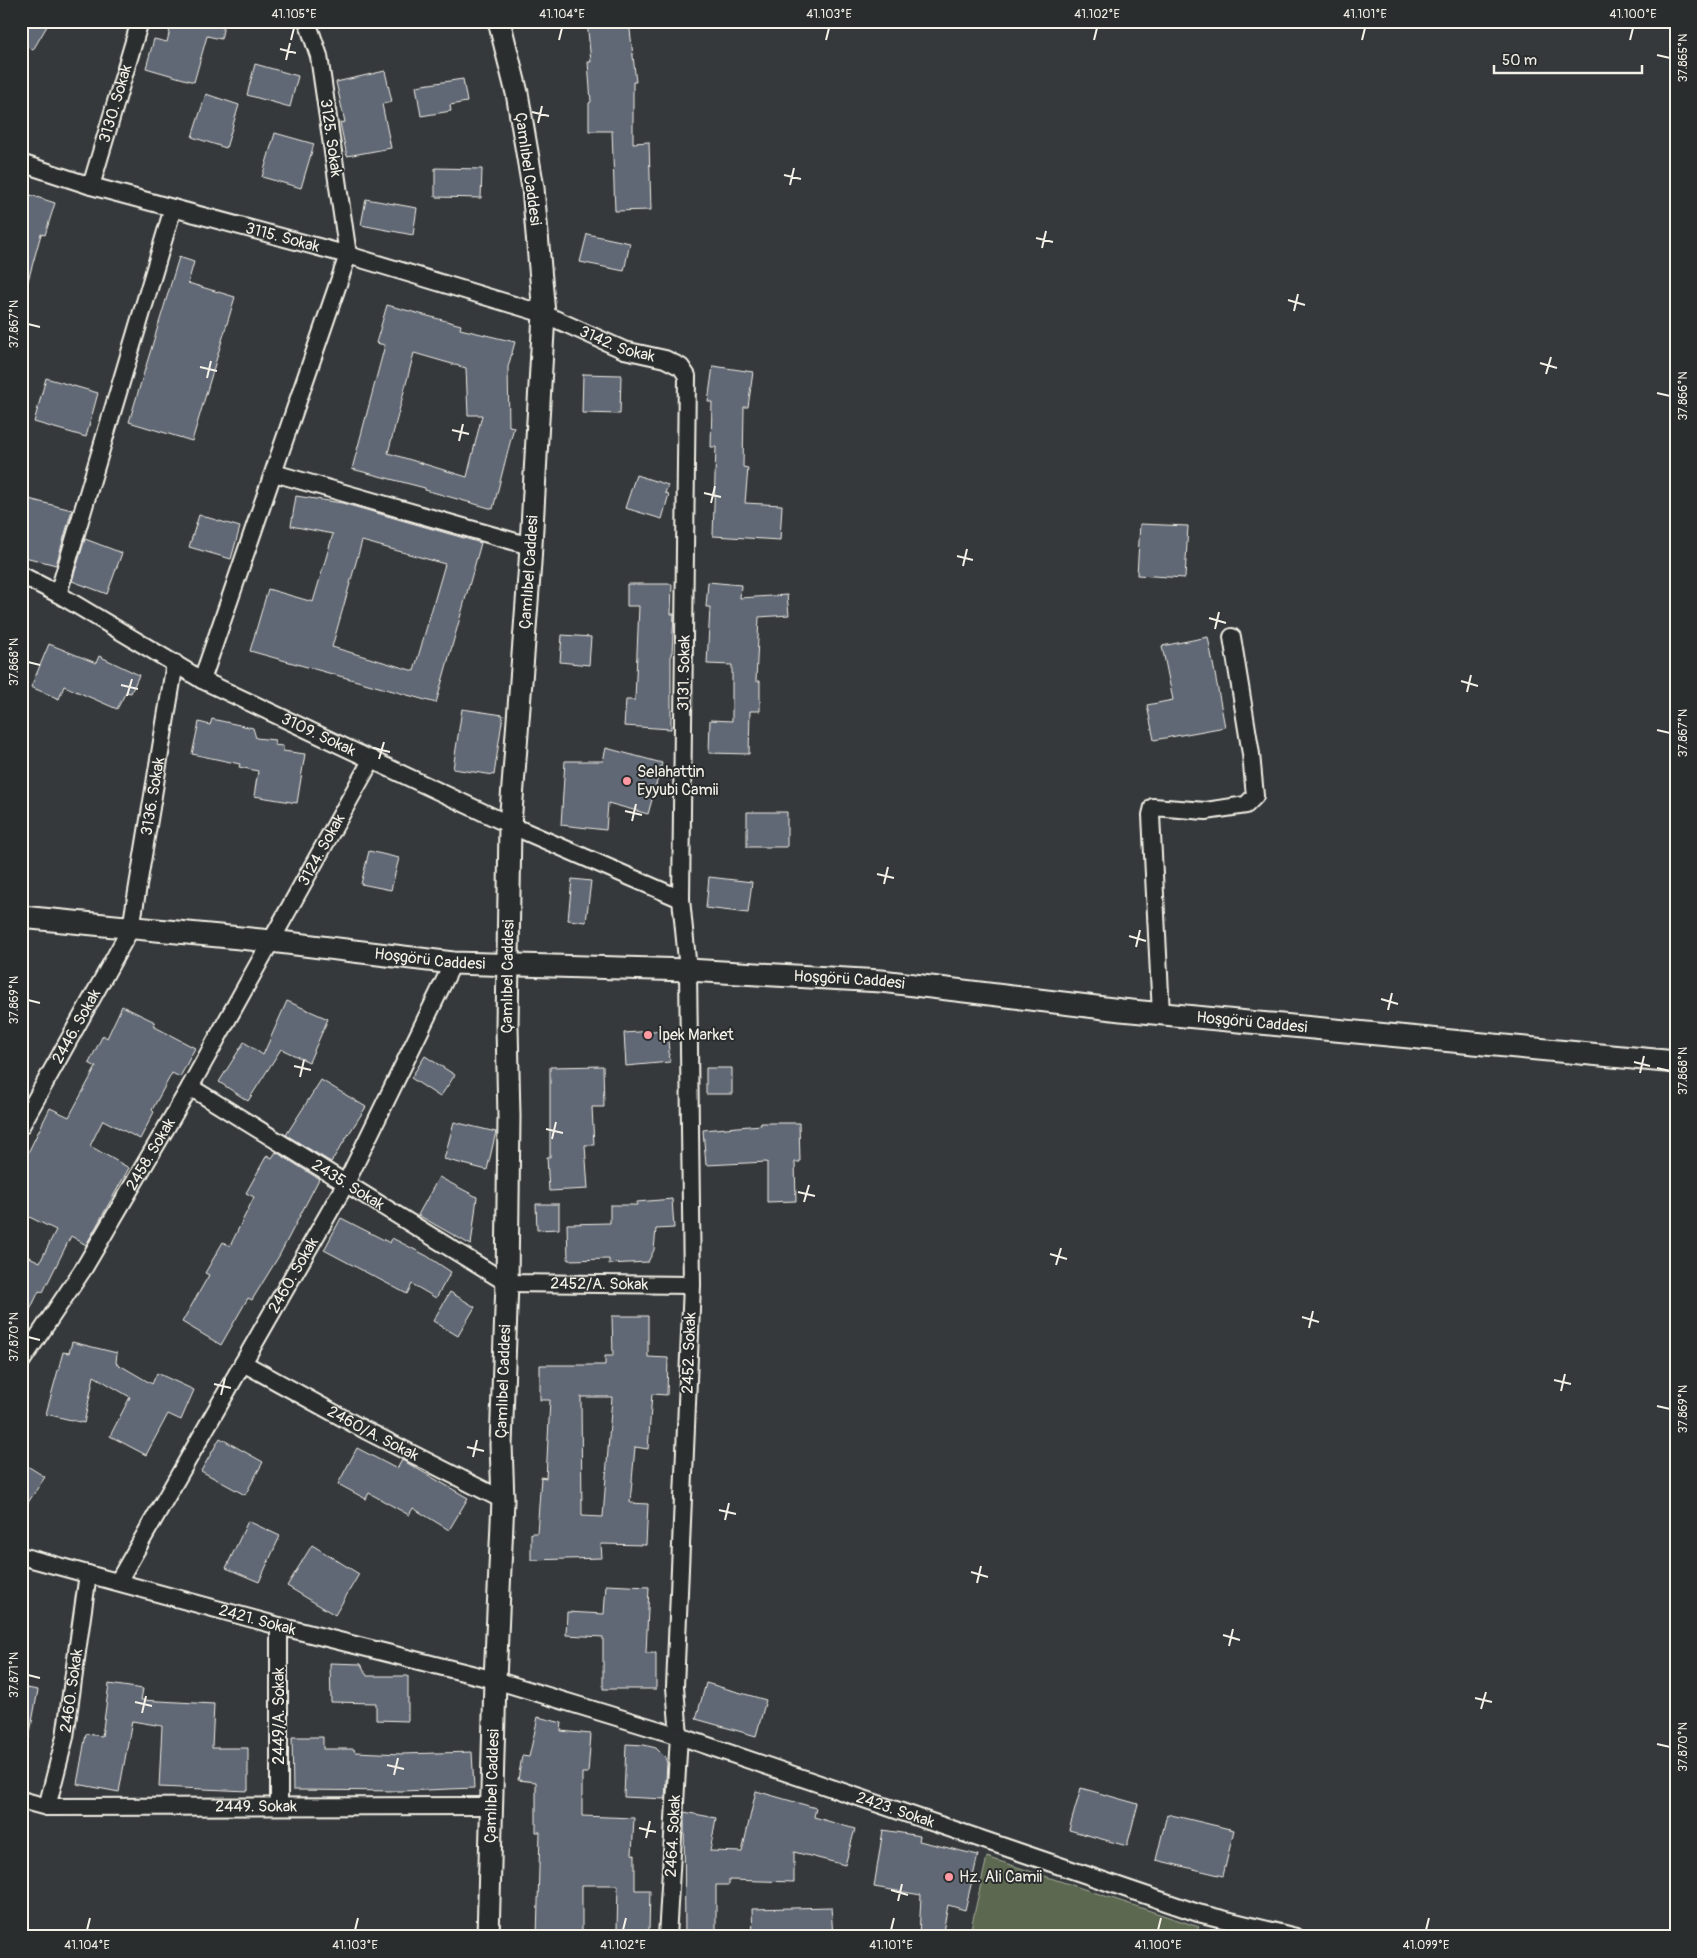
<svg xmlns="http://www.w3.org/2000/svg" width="1697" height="1958" font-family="Pangolin,sans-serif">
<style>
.green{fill:#5c6850;stroke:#a8ac9c}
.building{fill:#606775;stroke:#f4f1e8;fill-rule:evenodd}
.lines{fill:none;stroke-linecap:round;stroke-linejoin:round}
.minor-casing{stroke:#f4f1e8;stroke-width:20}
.tertiary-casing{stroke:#f4f1e8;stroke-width:25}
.minor{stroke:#2a2d2e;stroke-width:16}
.tertiary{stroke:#2a2d2e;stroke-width:21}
.ticks{fill:none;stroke:#f4f1e8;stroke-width:2}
.poi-dot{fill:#ff9aa2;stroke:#2a2d2e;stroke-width:2}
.labels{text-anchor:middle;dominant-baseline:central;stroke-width:4;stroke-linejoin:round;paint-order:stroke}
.street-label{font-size:16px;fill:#f4f1e8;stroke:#2a2d2e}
.poi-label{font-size:16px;fill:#f4f1e8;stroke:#2a2d2e;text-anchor:start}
.neatline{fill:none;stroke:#f4f1e8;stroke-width:2}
.ticks-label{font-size:12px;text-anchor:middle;fill:#f4f1e8}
</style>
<rect width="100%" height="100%" fill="#35393c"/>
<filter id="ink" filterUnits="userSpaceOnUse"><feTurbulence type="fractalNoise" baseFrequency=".02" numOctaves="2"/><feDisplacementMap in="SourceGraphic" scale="10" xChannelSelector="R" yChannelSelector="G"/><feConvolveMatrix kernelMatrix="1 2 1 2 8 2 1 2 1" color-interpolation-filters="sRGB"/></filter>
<g filter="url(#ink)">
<path class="green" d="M987,1857l212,70 -6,10h-224z"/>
<path class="building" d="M21,21h29l-17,29 -12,-7z
M172,21h53l-4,18 -14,-3 -13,46 -48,-14 8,-29 13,3z
M587,21h42l7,61h-3v61l16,-1 2,68 -36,1 -3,-80h-23v-28l2,-1 -3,-40h3z
M255,64l43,12 -8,31 -43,-12z
M385,71l7,31 -10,2 9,44 -44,8 -7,-33 5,-1 -9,-40z
M463,79l4,23 -17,3 1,6 -30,5 -5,-30z
M206,94l33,11 -13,43 -34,-11z
M275,133l39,11 -13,44 -39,-11z
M435,168l47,1 -1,29 -46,-1z
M21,192l34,11 -10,32 -4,-1 -15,54h-5z
M366,199l51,9 -4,27 -52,-10z
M587,234l43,9 -6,28 -44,-9z
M179,257l15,5 -6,21 47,14 -43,144 -63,-19z
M387,305l74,20 -1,4 55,13 -7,25 1,59 5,1 -21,82 -68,-19v-2l-73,-19 33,-124 -9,-2zM414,353l52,15 2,47h14l-15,62 -79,-24z
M713,366l40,6 -5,35h-4l-1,60 5,1 -3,35 37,2 -2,35 -67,-4 3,-89h-5l1,-45h-4z
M583,374l38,1 -1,39 -38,-1z
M46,378l52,15 -12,44 -52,-15z
M636,475l32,10 -3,8 4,1 -7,25 -37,-11z
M296,496l46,7 139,40 -45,160 -186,-52 18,-62 45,13 20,-68 -42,-8zM362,541l83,23 -31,107 -82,-24z
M21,497l51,13 -16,55 -35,-9z
M199,515l41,12 -9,32 -42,-12z
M1140,524l48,2 -3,52 -48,-3z
M85,539l37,14 -15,41 -35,-13z
M708,582l33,3 -1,13 47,-3 2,20 -30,2 -3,64h4v30h-10l-1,43 -40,-1 1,-33 22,1v-56l-25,-1 3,-57h-4z
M627,584h45l-1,30h3l-2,39h-1v76l-47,-3 2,-26h9l4,-94h-12z
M562,635l29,2 -2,28 -29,-3z
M1208,637l17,90 -71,13 -7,-35 26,-5 -11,-54z
M49,644l47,19 3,-7 40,19 -8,18 -5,-1 -9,17 -53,-23 -5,13 -28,-12z
M462,709l41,6 -9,60 -41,-6z
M212,719l41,9 3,10 19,2 -1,5 9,1v5l22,3 -8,49 -43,-7 4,-25 -19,-4 1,-3 -48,-10 7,-32 11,3z
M606,748l56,15 -14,51 -40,-11 -2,27 -45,-5 4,-64h38z
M747,812h40v35h-40z
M369,851l30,7 -8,32 -30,-6z
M709,877l43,5 -4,31 -42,-5z
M572,879l19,2 -5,41 -18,-2z
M287,1001l41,18 -19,43 -28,-13 -33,52 -29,-19 25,-40 19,13z
M122,1006l33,16 -2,4 42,22 -15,29 -8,-4 -20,37 2,2 -14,27 -37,-19 -13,26 39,22 -43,77 -15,-9 -28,56 -4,-1 -18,38v-66l4,-8 15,7 16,-32 -35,-17v-46l29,-59 19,9 27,-50 -7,-4 14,-28 4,3z
M667,1030l3,32 -44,4 -2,-33z
M425,1056l30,19 -15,22 -29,-19z
M603,1066l1,41h-12l2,38h-9l3,44 -39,2 -2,-34h3v-90z
M706,1068h26v26h-26z
M321,1080l45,27 -35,55 -45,-27z
M454,1122l42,10 -9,38 -43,-11z
M761,1123h38l1,39h-5l1,39 -29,1v-40l-61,3 -3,-35 58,-5z
M276,1152l43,27 -40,77 -27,44 -4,-2 -27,47 -39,-23 27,-47 -4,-2 18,-31 7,4 24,-49 -8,-4 21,-38 5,3z
M439,1177l38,20 -6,48 -53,-30z
M672,1199l2,29 -18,1 -2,21 -6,12 -39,2v-5l-41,1 -1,-36 43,-1v-18h27v-3z
M536,1204h23v25l-22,1z
M341,1218l49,25 2,-5 35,18 24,16 -15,26 -24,-14 -5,10 -83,-44z
M450,1292l25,15 -17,29 -25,-15z
M612,1316h36v41l20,1 -1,37 -15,-1 -4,55 -13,-2 -5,56 18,1 -2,41 -45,-1 1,14 -71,2v-27h6l4,-56 5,1 4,-78h-10v-35h65v-9h8zM581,1397h31l-9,120 -21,-1z
M72,1342l45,11 -1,10 36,21 5,-11 37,17 -13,30 -13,-6 -22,41 -36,-19 20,-39 -36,-21 -10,47 -38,-9 17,-62 6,1z
M220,1438l43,24 -18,33 -44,-24z
M357,1448l40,21 5,-9 66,38 -19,32 -36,-22 -4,7 -40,-22 -3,6 -28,-15z
M21,1462l24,15 -24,36z
M248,1521l32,15 -21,46 -33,-14z
M312,1545l47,29 -24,41 -48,-29z
M606,1585l43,2 -3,66h10v36h-53v-52l-37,-2 1,-23 37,2z
M330,1663l31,1 6,12h41v45l-32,-1v-17l-45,-1z
M706,1683l60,17 -10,36 -60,-17z
M109,1684l34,5 -2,11 73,4 -2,44h36v43l-89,-4 3,-61 -30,-5 -13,71 -42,-8 9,-50 16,2z
M21,1687l17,3 -9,48 -8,-1z
M538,1717l24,6 -1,8 30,3 -3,39h-6v43l52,2 -2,36 3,1v35h15l-1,41 -32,-1 1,-45h-36v52h-45l3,-105h-4v-50l-18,-2 4,-24 7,1z
M292,1737h31v12h31l1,3 47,2 70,-2 2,36 -72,3 -109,-1z
M626,1744l18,1 12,3 9,9 2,6 -2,36 -41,-2z
M1081,1788l57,16 -11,42 -58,-16z
M756,1791l60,17 -2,9 41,12 -10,36 -51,-13v30l-65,-2v5h-13v52h-31l-1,-125 32,6 -6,33 32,1z
M1167,1814l67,16 -11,46 -67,-16z
M883,1830l37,6 -1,5 59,14 -13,55 -17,-5 -6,32h-23l2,-42 -47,-8z
M831,1907l2,30h-80l-1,-28z"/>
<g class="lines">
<g class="minor-casing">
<g id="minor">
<path id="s1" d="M21,163l70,23 257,69 196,59 80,36 41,9 16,8 6,9 -6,523 7,71 4,315 -17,402 4,49 -12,201"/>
<path id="s2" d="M91,186l49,-165"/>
<path d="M274,473l256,73"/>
<path id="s3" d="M21,575l37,19 144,86 308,145 171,74"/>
<path d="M58,594l115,-386"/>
<path d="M202,680l146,-425 -29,-199 -12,-35"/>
<path d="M1161,1014l-10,-199 2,-8 53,4 40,-6 9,-9 -4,-42 -19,-117"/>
<path id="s4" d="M190,1087l317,196 185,2"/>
<path id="s5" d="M21,1126l110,-198 44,-265"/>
<path id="s6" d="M21,1362l63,-94 106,-181 182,-328"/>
<path id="s7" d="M243,1363l122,67 138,70"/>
<path id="s8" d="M21,1556l258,70 216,54 184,56 519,177 98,24"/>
<path id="s9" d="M119,1580l227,-397 107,-220"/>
<path id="s10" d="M21,1800l26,7 444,-1"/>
<path d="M279,1806v-180"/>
<path id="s11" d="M47,1807l18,-70 23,-163"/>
</g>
</g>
<g class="tertiary-casing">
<g id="tertiary">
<path id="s12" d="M21,917l250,24 182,22 235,7 193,11 240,29 555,52"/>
<path id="s13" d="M488,1937l7,-257 8,-180 -2,-55 6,-162 2,-166 -2,-91 3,-201 20,-262 14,-249 -11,-126 -16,-95 -18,-72"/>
</g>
</g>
<use href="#minor" class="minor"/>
<use href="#tertiary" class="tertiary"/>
</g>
</g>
<path class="ticks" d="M291,40l3,-12M559,40l3,-12M826,40l3,-12M1094,40l3,-12M1362,40l3,-12M1630,40l3,-12M280,49l16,4M1657,55l13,3M286,60l4,-17M532,112l17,4M538,123l4,-17M784,175l17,4M790,185l4,-17M1036,238l17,4M1042,248l4,-17M1288,300l17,5M1294,311l4,-17M28,324l12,3M1540,363l17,5M200,367l17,4M1546,374l5,-17M207,378l4,-17M1657,393l13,3M452,430l17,4M459,441l4,-17M704,493l17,4M711,503l4,-17M957,556l16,4M963,566l4,-17M1209,618l17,5M1215,629l4,-17M28,662l12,3M1461,681l17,5M121,685l17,4M1467,692l4,-17M127,696l5,-17M1657,730l13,3M373,748l17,4M379,759l5,-17M625,811l17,4M632,821l4,-17M877,874l17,4M884,884l4,-17M1129,936l17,5M1136,947l4,-17M1381,999l17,5M28,1000l12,3M1388,1010l4,-17M1634,1062l16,4M294,1066l17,4M1657,1068l13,3M1640,1073l4,-17M300,1077l4,-17M546,1129l17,4M552,1139l4,-17M798,1192l17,4M804,1202l5,-17M1050,1254l17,5M1056,1265l5,-17M1302,1317l17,5M1309,1328l4,-17M28,1337l12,3M1554,1380l17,4M214,1384l17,4M1561,1391l4,-17M221,1395l4,-17M1657,1406l13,3M467,1447l17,4M473,1457l4,-17M719,1510l17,4M725,1520l4,-17M971,1572l17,5M977,1583l4,-17M1223,1635l17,5M1229,1646l4,-17M28,1675l12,3M1475,1698l17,4M135,1702l17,4M1481,1709l5,-17M142,1713l4,-17M1657,1744l13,3M387,1765l17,4M394,1775l4,-17M639,1828l17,4M646,1838l4,-17M891,1890l17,5M898,1901l4,-17M87,1930l3,-12M355,1930l3,-12M623,1930l3,-12M891,1930l3,-12M1158,1930l3,-12M1426,1930l3,-12"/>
<g class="poi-dot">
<circle cx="627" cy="781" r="5"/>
<circle cx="648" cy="1035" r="5"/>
<circle cx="949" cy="1877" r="5"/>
</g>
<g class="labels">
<g class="street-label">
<text stroke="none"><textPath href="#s2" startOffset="86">3130. Sokak</textPath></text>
<text transform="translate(331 138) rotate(82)">3125. Sokak</text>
<text transform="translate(528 169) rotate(82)">Çamlıbel Caddesi</text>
<text stroke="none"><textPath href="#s1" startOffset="272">3115. Sokak</textPath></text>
<text stroke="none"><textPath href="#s1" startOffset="624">3142. Sokak</textPath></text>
<text stroke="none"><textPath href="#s13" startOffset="1366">Çamlıbel Caddesi</textPath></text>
<text transform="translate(684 673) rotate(-89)">3131. Sokak</text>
<text stroke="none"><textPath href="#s3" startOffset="338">3109. Sokak</textPath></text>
<text stroke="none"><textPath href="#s5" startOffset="360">3136. Sokak</textPath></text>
<text stroke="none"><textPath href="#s6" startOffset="594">3124. Sokak</textPath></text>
<text stroke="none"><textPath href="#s12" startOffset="411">Hoşgörü Caddesi</textPath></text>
<text stroke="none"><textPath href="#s13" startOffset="961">Çamlıbel Caddesi</textPath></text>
<text stroke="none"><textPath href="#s12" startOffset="831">Hoşgörü Caddesi</textPath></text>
<text stroke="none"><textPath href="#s12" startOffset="1236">Hoşgörü Caddesi</textPath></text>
<text stroke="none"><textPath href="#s5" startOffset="114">2446. Sokak</textPath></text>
<text stroke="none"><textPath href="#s6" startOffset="245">2458. Sokak</textPath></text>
<text stroke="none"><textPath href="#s4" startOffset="186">2435. Sokak</textPath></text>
<text stroke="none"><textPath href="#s9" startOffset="351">2460. Sokak</textPath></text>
<text stroke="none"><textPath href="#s4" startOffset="465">2452/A. Sokak</textPath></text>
<text transform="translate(689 1353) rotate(-88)">2452. Sokak</text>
<text stroke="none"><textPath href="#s13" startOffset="556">Çamlıbel Caddesi</textPath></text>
<text stroke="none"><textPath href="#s7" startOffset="148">2460/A. Sokak</textPath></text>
<text stroke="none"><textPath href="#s8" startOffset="245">2421. Sokak</textPath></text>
<text stroke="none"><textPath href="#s11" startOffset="119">2460. Sokak</textPath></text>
<text transform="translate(279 1716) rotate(-90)">2449/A. Sokak</text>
<text stroke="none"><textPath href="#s13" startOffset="151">Çamlıbel Caddesi</textPath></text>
<text stroke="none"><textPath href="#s10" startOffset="236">2449. Sokak</textPath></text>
<text stroke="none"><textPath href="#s8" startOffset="911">2423. Sokak</textPath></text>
<text transform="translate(673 1836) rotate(-87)">2464. Sokak</text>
</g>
<g class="poi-label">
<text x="637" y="772">Selahattin<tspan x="637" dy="18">Eyyubi Camii</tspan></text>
<text x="658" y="1035">İpek Market</text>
<text x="959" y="1877">Hz. Ali Camii</text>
</g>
</g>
<rect width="1697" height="1958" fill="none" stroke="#2a2d2e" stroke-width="55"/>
<path d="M1494 65v8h148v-8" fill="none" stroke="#f4f1e8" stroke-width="2.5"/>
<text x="1502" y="65" font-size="15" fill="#f4f1e8" stroke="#2a2d2e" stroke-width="4" paint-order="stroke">50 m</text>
<rect x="28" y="28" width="1642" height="1902" class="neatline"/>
<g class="ticks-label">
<text x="294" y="18">41.105°E</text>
<text x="562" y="18">41.104°E</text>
<text x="829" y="18">41.103°E</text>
<text x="1097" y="18">41.102°E</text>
<text x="1365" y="18">41.101°E</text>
<text x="1633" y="18">41.100°E</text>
<text transform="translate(1683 58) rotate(-90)" y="4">37.865°N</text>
<text transform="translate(14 324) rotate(-90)" y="4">37.867°N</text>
<text transform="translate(1683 396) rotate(-90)" y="4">37.866°N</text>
<text transform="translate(14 662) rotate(-90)" y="4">37.868°N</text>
<text transform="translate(1683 733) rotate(-90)" y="4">37.867°N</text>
<text transform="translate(14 1000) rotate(-90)" y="4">37.869°N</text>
<text transform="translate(1683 1071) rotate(-90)" y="4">37.868°N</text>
<text transform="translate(14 1337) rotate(-90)" y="4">37.870°N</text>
<text transform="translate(1683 1409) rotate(-90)" y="4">37.869°N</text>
<text transform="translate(14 1675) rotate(-90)" y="4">37.871°N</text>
<text transform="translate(1683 1747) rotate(-90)" y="4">37.870°N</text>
<text x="87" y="1949">41.104°E</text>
<text x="355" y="1949">41.103°E</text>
<text x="623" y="1949">41.102°E</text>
<text x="891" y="1949">41.101°E</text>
<text x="1158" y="1949">41.100°E</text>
<text x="1426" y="1949">41.099°E</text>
</g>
</svg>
